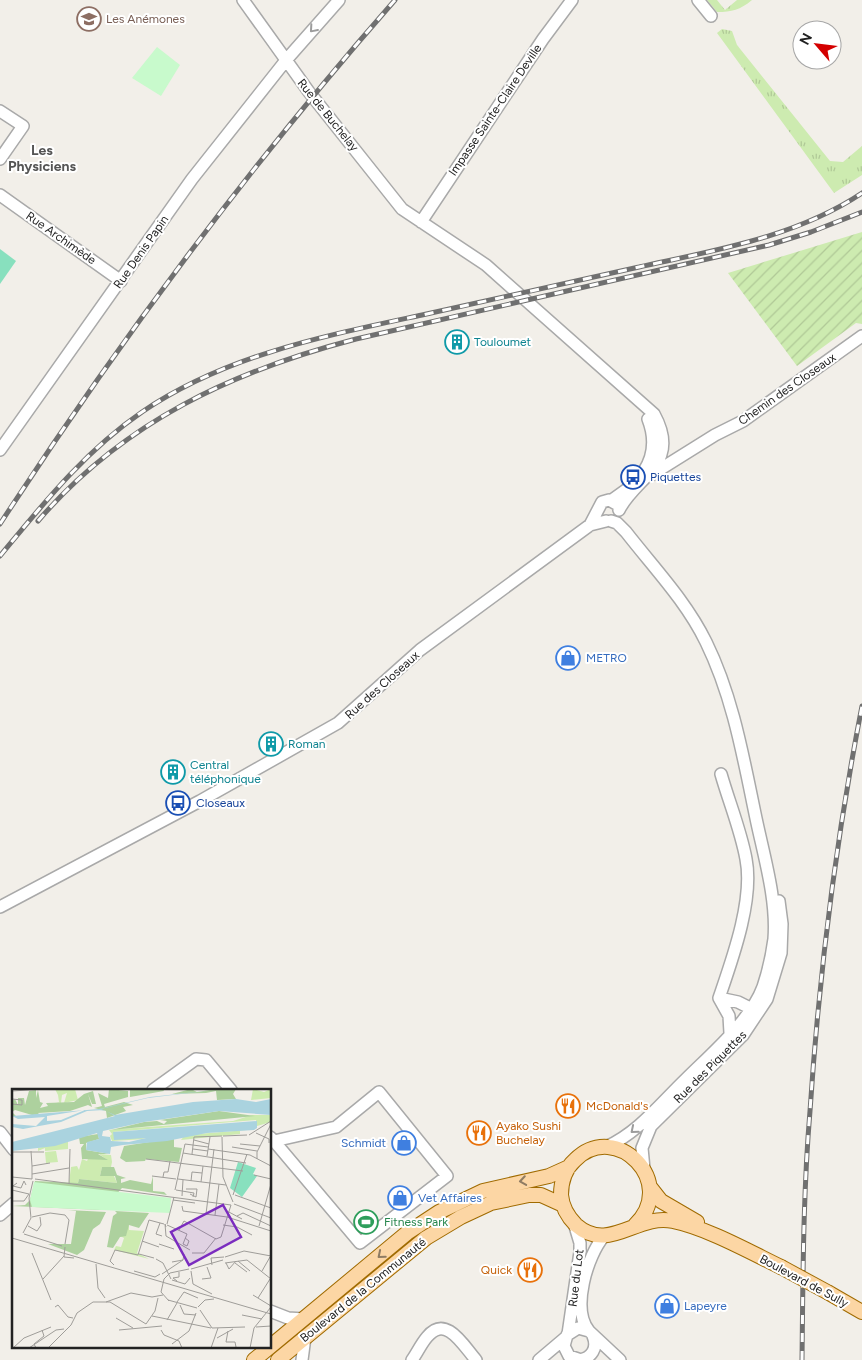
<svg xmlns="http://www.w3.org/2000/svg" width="862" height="1360" font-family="Figtree,sans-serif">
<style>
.grass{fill:url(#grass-tufts)}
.park{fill:#c8facc}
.garden{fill:url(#garden-furrows)}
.pitch{fill:#88e0be}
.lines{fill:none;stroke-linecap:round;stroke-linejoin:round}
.minor-casing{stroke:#a9a9a9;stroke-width:14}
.major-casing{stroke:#a06b00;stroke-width:16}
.minor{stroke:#fff;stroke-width:11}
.major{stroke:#fcd6a4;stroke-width:14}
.rail-casing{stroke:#707070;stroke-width:5}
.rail{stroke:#fff;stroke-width:3;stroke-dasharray:9;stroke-linecap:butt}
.major-bridge-casing{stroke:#a06b00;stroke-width:16;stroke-linecap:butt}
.major-bridge{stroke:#fcd6a4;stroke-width:14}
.oneway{stroke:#9c9c9c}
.oneway2{stroke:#8f7c63}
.labels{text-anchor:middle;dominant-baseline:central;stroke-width:4;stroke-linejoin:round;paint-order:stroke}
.education-label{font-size:12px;fill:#785e54;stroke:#fff;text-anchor:start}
.street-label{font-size:12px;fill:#222;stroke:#fff}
.culture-label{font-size:12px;fill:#0d838f;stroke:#fff;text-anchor:start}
.transit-label{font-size:12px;fill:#164399;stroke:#fff;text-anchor:start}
.shop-label{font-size:12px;fill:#366cbe;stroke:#fff;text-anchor:start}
.food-label{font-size:12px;fill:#c56008;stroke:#fff;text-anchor:start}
.leisure-label{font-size:12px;fill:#27864d;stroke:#fff;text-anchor:start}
.neighbourhood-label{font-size:14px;font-weight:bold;fill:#555;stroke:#fff}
.inset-road{fill:none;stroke:#9f9d99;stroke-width:1}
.view{fill:#7b2cbf;fill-opacity:0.15;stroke:#7b2cbf;stroke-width:2.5}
.inset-edge{fill:none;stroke:#222;stroke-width:2.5}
</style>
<defs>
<pattern id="grass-tufts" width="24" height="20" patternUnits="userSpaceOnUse" patternTransform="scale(1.25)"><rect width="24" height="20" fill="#cdebb0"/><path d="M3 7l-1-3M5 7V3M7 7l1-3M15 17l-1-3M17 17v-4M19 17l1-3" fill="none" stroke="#b0c997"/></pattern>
<pattern id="garden-furrows" width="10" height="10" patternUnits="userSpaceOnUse" patternTransform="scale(1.25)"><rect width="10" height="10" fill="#cdebb0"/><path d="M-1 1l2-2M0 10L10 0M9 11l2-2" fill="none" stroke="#b0c997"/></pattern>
</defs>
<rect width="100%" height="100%" fill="#f2efe9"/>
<path class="grass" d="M707,0h10l8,10 12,-10h15c-12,10 -20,12 -35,12z
M722,29l10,2 5,14 93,116 13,1 19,-16v29l-28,18 -117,-160z"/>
<path class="park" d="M157,47l23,18 -19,31 -29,-18z"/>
<path class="garden" d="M862,232v92l-6,-1 -59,43 -69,-93z"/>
<path class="pitch" d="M0,249l16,12 -16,23z"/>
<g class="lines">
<g class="minor-casing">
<path id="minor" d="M243,0l66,92 93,117 84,56 168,149c28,51 -18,62 -35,96
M698,0l13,16
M0,111l23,15 -23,33
M0,195l121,86
M421,222l122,-183 29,-39
M0,450l192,-271 95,-120 52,-59
M644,471c11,-17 11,-34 4,-52
M651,475l64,-40 28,-14 119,-85
M612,500l21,-15
M590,525l12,-23 7,-2 9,5
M721,774c8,28 20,57 25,85 8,41 -14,101 -27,139l10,18 1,17
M0,907l200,-106 138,-78 82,-73 170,-125 16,-4
M719,998l19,4 14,7v6
M153,1090l43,-31 10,1 25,30
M0,1132l14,18
M270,1137l4,4 86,102 87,-67 -68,-84 -43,35 -62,14
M606,1147c32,-14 55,-44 80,-68 25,-25 65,-59 77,-92 5,-15 9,-33 11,-48 3,-38 -9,-79 -17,-116 -13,-61 -23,-124 -51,-181 -20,-41 -52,-74 -80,-110l-9,-9 -6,-2
M644,1169l-2,-21 9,-22 92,-91 24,-36 14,-46 1,-29 -3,-23
M0,1215l14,-12
M270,1311l18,7 16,1
M589,1331c-18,-22 -2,-75 15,-95
M568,1334l12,-82v-9l-6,-20
M302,1360l3,-23
M412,1360c5,-7 9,-16 15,-23 19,-23 36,8 49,23
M539,1360l26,-22
M579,1360c13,-2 19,-12 14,-24
M581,1360l-12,-4 -5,-10 3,-11 11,-7 11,3 31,29"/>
</g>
<g class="major-casing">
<path id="major" d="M650,1187l11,14 36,21
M635,1225c44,-42 -19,-106 -60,-65 -10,9 -14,22 -14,35 1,11 7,22 15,30 33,29 61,-12 97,-4 34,7 77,31 108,46
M829,1293l33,19
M254,1360l153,-127 32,-21 44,-21 66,-15 20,-9
M278,1360l148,-122 35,-21 30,-14 38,-8h12l22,10"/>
</g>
<use href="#minor" class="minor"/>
<use href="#major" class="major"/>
<g class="rail-casing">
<path id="rail" d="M38,521c85,-99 195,-150 318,-182l413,-94 42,-13 51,-20
M0,524c119,-183 251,-360 395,-524
M0,556c43,-52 85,-105 142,-144 84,-57 182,-76 280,-97 73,-16 145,-32 217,-48 77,-17 157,-30 223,-74
M802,1360c1,-83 1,-166 8,-249 9,-136 26,-272 52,-405"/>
</g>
<use href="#rail" class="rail"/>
<g class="major-bridge-casing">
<path id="major-bridge" d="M781,1267l48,26"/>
</g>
<use href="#major-bridge" class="major-bridge"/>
</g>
<defs><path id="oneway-chevron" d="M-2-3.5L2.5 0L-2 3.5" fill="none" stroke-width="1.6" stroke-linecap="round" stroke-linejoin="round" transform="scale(1.25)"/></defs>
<g class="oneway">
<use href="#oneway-chevron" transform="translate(313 29) rotate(131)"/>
<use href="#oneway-chevron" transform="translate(634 1130) rotate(140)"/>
</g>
<g class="oneway2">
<use href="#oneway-chevron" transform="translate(523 1181) rotate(171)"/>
<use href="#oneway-chevron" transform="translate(381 1255) rotate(140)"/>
</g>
<defs>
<g id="school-ring" transform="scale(1.25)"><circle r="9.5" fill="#fff" stroke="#8d6e63" stroke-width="1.5"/><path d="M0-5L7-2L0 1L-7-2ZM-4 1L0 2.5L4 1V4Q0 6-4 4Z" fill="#8d6e63"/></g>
<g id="building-ring" transform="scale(1.25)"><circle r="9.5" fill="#fff" stroke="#0f9aa8" stroke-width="1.5"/><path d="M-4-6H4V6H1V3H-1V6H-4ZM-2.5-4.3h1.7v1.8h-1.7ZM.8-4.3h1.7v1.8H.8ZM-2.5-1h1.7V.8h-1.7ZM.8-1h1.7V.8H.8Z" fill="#0f9aa8"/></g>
<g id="bus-ring" transform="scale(1.25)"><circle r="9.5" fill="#fff" stroke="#1a4fb4" stroke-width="1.5"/><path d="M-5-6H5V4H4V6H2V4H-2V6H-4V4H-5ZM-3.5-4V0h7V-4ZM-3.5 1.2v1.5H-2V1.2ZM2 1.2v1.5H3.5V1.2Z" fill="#1a4fb4"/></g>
<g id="shop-ring" transform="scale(1.25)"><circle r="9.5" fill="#fff" stroke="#3f7fe0" stroke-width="1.5"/><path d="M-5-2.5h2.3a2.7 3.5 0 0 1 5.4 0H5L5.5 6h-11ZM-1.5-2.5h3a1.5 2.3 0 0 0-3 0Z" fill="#3f7fe0"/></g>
<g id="restaurant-ring" transform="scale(1.25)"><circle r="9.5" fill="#fff" stroke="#e8710a" stroke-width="1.5"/><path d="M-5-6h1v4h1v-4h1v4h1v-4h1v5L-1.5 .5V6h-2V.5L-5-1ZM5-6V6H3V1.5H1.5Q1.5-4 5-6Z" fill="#e8710a"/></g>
<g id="stadium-ring" transform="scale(1.25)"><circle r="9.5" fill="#fff" stroke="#2e9e5b" stroke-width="1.5"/><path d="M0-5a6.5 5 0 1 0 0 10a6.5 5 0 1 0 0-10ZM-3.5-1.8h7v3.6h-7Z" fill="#2e9e5b"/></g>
</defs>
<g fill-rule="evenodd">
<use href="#school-ring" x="89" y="19"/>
<use href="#building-ring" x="457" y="342"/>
<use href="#bus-ring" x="633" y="477"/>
<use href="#shop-ring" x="568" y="658"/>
<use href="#building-ring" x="271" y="744"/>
<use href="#building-ring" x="173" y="772"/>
<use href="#bus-ring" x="178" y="803"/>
<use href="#restaurant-ring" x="568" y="1106"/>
<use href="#restaurant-ring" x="479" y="1133"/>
<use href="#shop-ring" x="404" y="1143"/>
<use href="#shop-ring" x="400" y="1198"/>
<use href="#stadium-ring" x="366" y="1222"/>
<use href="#restaurant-ring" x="530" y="1270"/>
<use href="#shop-ring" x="667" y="1306"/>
</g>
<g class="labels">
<g class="education-label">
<text x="106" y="19">Les Anémones</text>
</g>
<g class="street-label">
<text transform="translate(495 110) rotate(-56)">Impasse Sainte-Claire Deville</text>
<text transform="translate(328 115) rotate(51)">Rue de Buchelay</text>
<text transform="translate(61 238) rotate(35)">Rue Archimède</text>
<text transform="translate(141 252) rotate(-55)">Rue Denis Papin</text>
<text transform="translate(787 389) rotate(-35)">Chemin des Closeaux</text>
<text transform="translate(382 685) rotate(-42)">Rue des Closeaux</text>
<text transform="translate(710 1067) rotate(-45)">Rue des Piquettes</text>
<text transform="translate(576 1278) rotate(-83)">Rue du Lot</text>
<text transform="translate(804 1281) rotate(28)">Boulevard de Sully</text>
<text transform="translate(363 1290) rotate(-39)">Boulevard de la Communauté</text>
</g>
<g class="culture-label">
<text x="474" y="342">Touloumet</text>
<text x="288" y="744">Roman</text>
<text x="190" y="765">Central<tspan x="190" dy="14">téléphonique</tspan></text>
</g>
<g class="transit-label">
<text x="650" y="477">Piquettes</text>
<text x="196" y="803">Closeaux</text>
</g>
<g class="shop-label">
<text x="586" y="658">METRO</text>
<text x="386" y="1143" text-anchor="end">Schmidt</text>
<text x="418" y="1198">Vet Affaires</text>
<text x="684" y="1306">Lapeyre</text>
</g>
<g class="food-label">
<text x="586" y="1106">McDonald's</text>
<text x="496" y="1126">Ayako Sushi<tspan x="496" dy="14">Buchelay</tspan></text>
<text x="512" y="1270" text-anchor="end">Quick</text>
</g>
<g class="leisure-label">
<text x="384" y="1222">Fitness Park</text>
</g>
<g class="neighbourhood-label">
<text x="42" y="150">Les<tspan x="42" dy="16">Physiciens</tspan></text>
</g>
</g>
<g transform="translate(12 1089)">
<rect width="259" height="259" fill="#f2efe9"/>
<path d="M43,0h20l3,11 -14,3 3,-10 -5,2 -1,8 -5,-1h3l-1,-7zM241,0l11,3 7,-3v9l-20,2zM240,26h19v7l-14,4 -1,-6 -143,12 33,7 -34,2 -2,-5 2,-2 -3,-4 10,-1 114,-8zM235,41l-7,1v3l-59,6 4,-5zM56,52v8l-23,2v-3l-7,3v-3zM87,65l12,1 1,7 -1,5h-9l-2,9h14l3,7 -38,-4 -1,4h-9l2,-16 6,-1 2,4 3,-11 5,2 2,-4 17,2zM117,136v5l15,1 -7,22 12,6 -35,-9 2,-4 5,1 3,-9 -4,-2z" fill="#cdebb0"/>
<path d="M97,0l19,2v6l-24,7 1,3 19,-5 9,3 -10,2 3,4 -19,7 -1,-7 -12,-3 8,-2 -4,-13 10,5zM118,0h33l1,2 -34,6zM179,0l6,3 19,-3h20l-3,5 3,5 -19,1 -1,-9 -10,2 -34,1zM24,1v8l2,-8 2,12 3,1 -3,5 8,-2 -2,-3 28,-1 10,-8 9,-3 3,13h-4l-4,-10 4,13 -4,-2 -18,6 -32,2 2,2 -3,1 -19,1 -6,-1 1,-3 4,4 15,-2 -17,-5 -3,2v-11l3,-2 3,6v-7h6l1,7 4,-14zM207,22l36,5 -144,14 33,-8 13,-1 7,3 3,-3 -7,-1zM86,45l1,5 -13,4v7l24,4h-12l10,6 -26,-1 -1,-11 3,-4h-4l-1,-7zM162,49v9l8,1 -3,14 -33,-3 -1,2 -19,1 -6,-4 4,-12zM90,78h12l3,8 9,3 -5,1v4l9,-3 21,4 2,-8v15l11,1 3,3 -45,-7 -20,22 -90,-4 13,-1 5,-5 5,-19 43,2 1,-4 38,4 -2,-7h-15zM56,121l38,2 -6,12 -7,5 -9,21 -7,5 -29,-11h23l5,-33zM103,122l34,2 -10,15 -10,-3 -3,11 -6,1 -7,11 -6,-1 6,-31 4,-3z" fill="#add19e"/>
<path d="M22,93l137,16 -1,15 -138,-6 -2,-7z" fill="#c8facc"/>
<path d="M44,62l2,11 -12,1 -1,-11z" fill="#cdebb0"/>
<path d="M226,73l18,6 -3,6 4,2 -15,21 -12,-9z" fill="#88e0be"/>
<path d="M202,1l-66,8 -47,11 14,6 78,-13 43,-3 20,3 15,-3v16l-52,-4 -75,11 -41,9 -1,5 8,1 1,4 18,1 17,-4 -32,2 -1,-8 144,-11v7l-3,2 -47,3 -40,8 -44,4 -12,2 -1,7 -24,-4 1,-8 12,-3 -2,-6 -42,13 -43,5v-9l103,-26 -11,-6 -17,1 -26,11 -38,7 -11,-2v-3l24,2 9,-9 -27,2 -6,-3 87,-7 51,-12zM73,21l-24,10 -14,1v-5z" fill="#aad3df" fill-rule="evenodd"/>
<path class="inset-road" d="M0,2l32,-2M0,10l10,1v5l-10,-1M244,44l13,6v4M237,46l22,-14M211,47l24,-1M210,48l1,40 10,25M182,51l15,4M228,55l20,2M220,58l25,4M181,60l15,2M196,60l42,6 21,11M19,62l1,15M0,63h32M171,64l63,10M180,65l2,-17 28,-1M195,67l3,-19M134,70l97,12M245,70v-7l14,-28M20,85l37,-6M242,86l17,4M140,87l24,3M0,88l20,2M151,88l1,-5h4l2,-11M20,90v-13l18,-3M23,90l196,26M166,90l48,6M179,92l1,-9 10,1M189,93l2,-16M5,94l-4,3 8,2 3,-7 2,4M57,95l1,-35M174,100h11l-1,8 -6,-3M0,101l17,4M163,101l10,-46 23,3M164,101l18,3 -1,4M221,106l14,-41M223,106l36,13M170,107l1,-16M161,111l22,3M0,112h12l5,-7M222,115l37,14M170,117l1,5 44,6 44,14M215,122l15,8M194,125l8,-65M203,126l4,-31M225,127l6,-3 28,13M20,128l18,-4 15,2 4,5 -4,24M19,129l-2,-20 4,-17M148,134l-4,11 6,2M155,135l7,-27M155,136l20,9 -4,10 4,2 2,-5 -4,-3M211,136l14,2 15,8M16,137l9,5 4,-6 -1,-8M247,137l12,-42M154,138l-1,-3 1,12 24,14M167,141l5,-9 32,18 5,-2M11,144l8,-15M12,145l38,12M209,148l10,-32M0,149l259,76M130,152l17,6M147,155l15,5M53,158l-1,10 10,1M103,161l23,5 11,-35 15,4M20,164l19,47M180,164h12l12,-15M127,165l15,4M213,168l19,-6 27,5M144,170l7,4 8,16M226,172l12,10M160,173l11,-2 1,-6M213,174l22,-3 24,19M214,174l3,6 7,-8M223,174l12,9M84,175l2,24 7,10M102,176l-4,-4 5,-11M200,176l-1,-7 13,-1M179,180l32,-9M122,182l21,6 5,-3M179,182l2,13 19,10M250,182l8,-14M150,185l21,-14M31,190l21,-23M190,190l9,-1 -4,-11M160,191l13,4 5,-6M165,192l-4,-3 6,-1v-5M241,206l18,11M246,209l12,-19M156,211l29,8M157,212l-8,-9 3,-13 6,-6 19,-4M94,213l25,-9 21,4 11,-2M98,213l36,22M165,213l7,-10 14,6M168,216l4,9 12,1M43,218l3,-2 10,12 5,1M186,218l7,-7 9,-1M188,221l12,18 33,-1M230,226l20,4M140,227l59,12M104,229l17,10M155,231l10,-17M134,235l9,-13 3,-13M244,238l15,-1M107,241l43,-4M149,241l3,5 15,6 3,7M216,242l-2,11h9l1,5M205,249l16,-9M160,255l17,-13 7,-18M1,259l11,-10 27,-11M17,259l27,-18 8,-1M24,259l-2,-4 10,-8 -2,-6M36,259l23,-23 6,-12 16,-11h17M199,259l7,-20M238,259l4,-20 17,-21"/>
<path class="view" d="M211,116l18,32 -52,28 -18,-33z"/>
<rect width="259" height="259" class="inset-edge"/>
</g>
<g transform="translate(817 45) rotate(298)"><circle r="24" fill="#ffffff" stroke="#a7a7a7"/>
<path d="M0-4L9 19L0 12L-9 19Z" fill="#d40000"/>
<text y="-8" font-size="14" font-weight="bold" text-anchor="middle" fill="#222222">N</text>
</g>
</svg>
